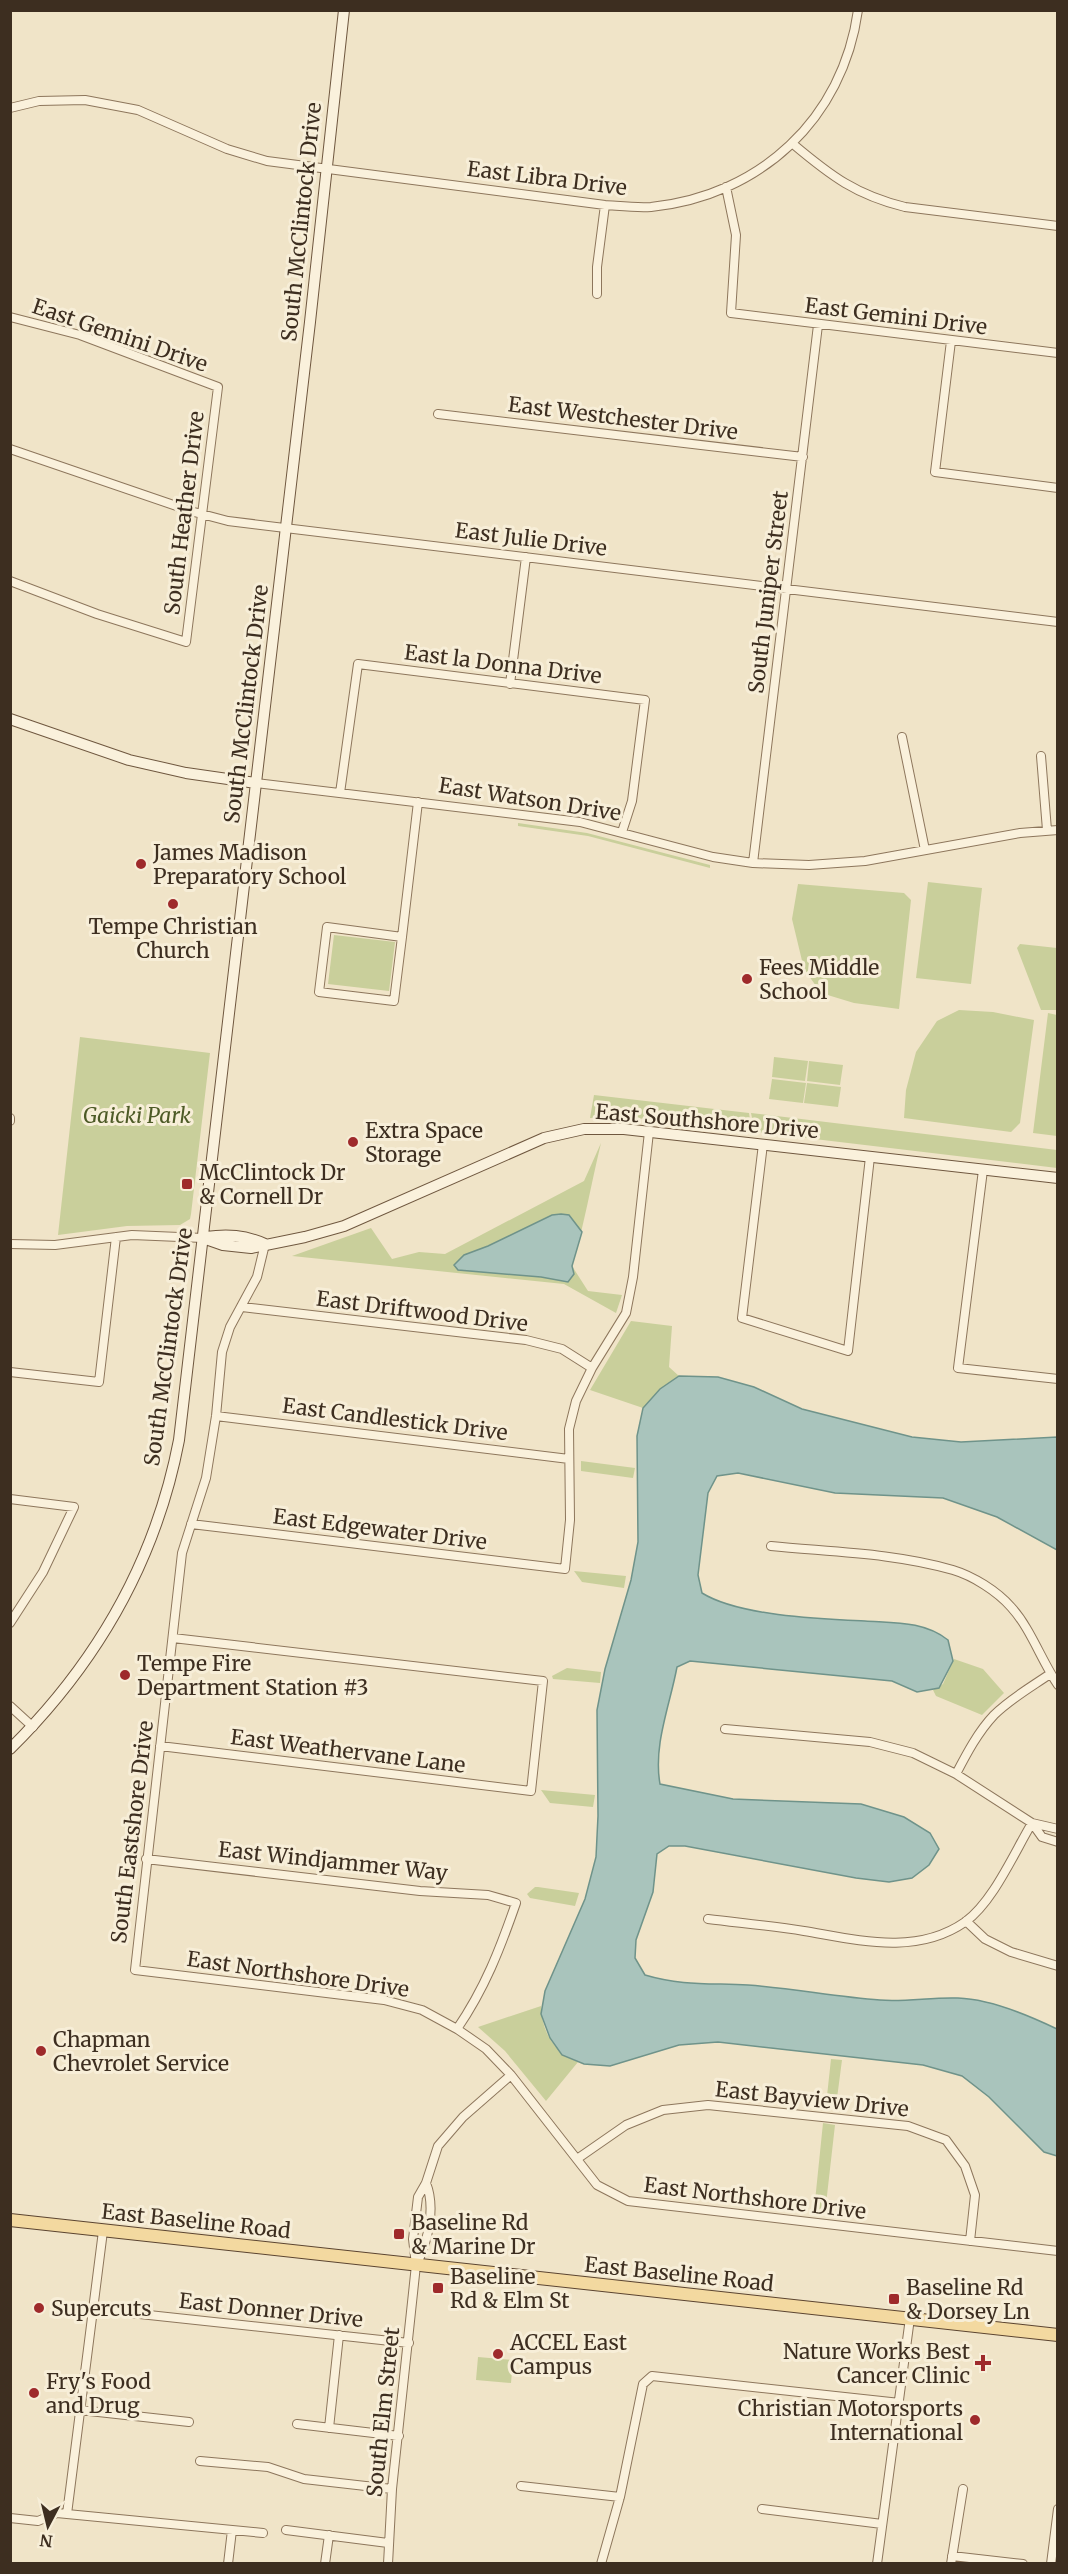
<svg xmlns="http://www.w3.org/2000/svg" width="1068" height="2574" font-family="Merriweather,serif">
<style>
.green{fill:#c9cf9b}
.water{fill:#a9c4bc;stroke:#6f938a;stroke-width:1.5}
.lines{fill:none;stroke-linecap:round;stroke-linejoin:round}
.street-casing{stroke:#8d765c;stroke-width:10}
.secondary-casing{stroke:#6f573f;stroke-width:12}
.primary-casing{stroke:#5b4430;stroke-width:14}
.street{stroke:#faf1dc;stroke-width:8}
.secondary{stroke:#faf1dc;stroke-width:10}
.primary{stroke:#f3d9a0;stroke-width:12}
.poi-dot{fill:#9e2a2b;stroke:#f7eed8;stroke-width:2}
.labels{text-anchor:middle;dominant-baseline:central;stroke-width:6;stroke-linejoin:round;paint-order:stroke}
.street-label{font-size:21px;fill:#3d2e20;stroke:#f7eed8}
.poi-label{font-size:21px;fill:#3d2e20;stroke:#f7eed8;text-anchor:start}
.park-label{font-size:21px;font-style:italic;fill:#4d5a26;stroke:#f7eed8}
</style>
<rect width="100%" height="100%" fill="#f0e4c8"/>
<path class="green" d="M518,823l69,10 123,32v3l-122,-32 -70,-10z
M928,882l54,6 -11,96 -55,-6z
M798,884l106,9 7,7 -12,109 -45,-6 -33,-10 -17,-24 -12,-50z
M334,935l61,7 -6,49 -61,-7z
M1020,944l37,4v62h-16l-24,-62z
M959,1010l34,2 41,8 -14,103 -9,9 -107,-14 2,-28 10,-38 21,-31z
M1048,1013l9,2v121l-24,-3z
M80,1037l130,16 -19,161 -1,5 -10,6 -53,1 -69,9z
M774,1057l34,4 -3,20 -33,-4z
M809,1061l34,4 -3,20 -33,-4z
M772,1079l34,4 -3,20 -34,-4z
M807,1083l34,4 -3,20 -34,-4z
M594,1095l155,18 3,19 -124,-15 -38,1z
M751,1113l306,37v18l-302,-36z
M601,1143c-10,41 -17,83 -29,123l16,25 34,4 -6,18 -52,-29 -272,-28 79,-28 21,31 27,-7 26,2 139,-73z
M631,1321l41,5 -3,41 10,9 -19,13 -17,19 -53,-18z
M581,1461l54,7 -2,10 -52,-7z
M574,1571l52,5 -2,12 -42,-6z
M954,1659l29,10 21,24 -22,22 -46,-19 -3,-6 10,-6z
M567,1668l34,4 -1,11 -47,-4 -1,-3z
M541,1790l54,5 -2,12 -43,-4z
M535,1887h3l41,6 -4,13 -45,-8 -3,-4z
M541,2006c1,27 13,46 37,56l-32,39 -41,-50 -27,-24z
M831,2059l11,1 -6,46 -10,-1z
M823,2123l12,2 -10,88 -11,-2z
M478,2357l35,3 -2,23 -35,-3z"/>
<path class="water" d="M561,1214l8,1 13,17 -10,34 2,8 -6,8 -27,-5 -83,-7 -4,-5 10,-10 24,-9 64,-31z
M679,1376l39,1 36,10 48,22 110,28 49,5 96,-5v113l-60,-33 -54,-19 -108,-5 -97,-20 -21,3 -9,17 -10,82 4,18c37,23 119,26 163,28 29,2 59,0 83,19l5,21 -14,27 -22,4 -25,-11 -202,-20 -13,6c-7,38 -24,78 -17,117l73,15 128,5 43,13 26,16 9,16 -10,16 -17,13 -23,4 -33,-4 -171,-32h-16l-12,8 -4,38 -17,48 -1,18 10,17c37,11 66,8 103,10 44,3 88,12 132,15 26,2 52,-3 78,-2 33,1 70,17 99,31v127l-13,-4 -55,-55 -27,-21 -39,-11 -205,-23 -39,3 -69,21 -26,-2 -22,-9 -12,-17 -9,-24 4,-23 40,-92 11,-42 2,-41 -1,-106 8,-41 26,-89 7,-38 -1,-106 6,-28 17,-19z"/>
<g class="lines">
<g class="street-casing">
<path id="street" d="M10,108l29,-7 46,-1 53,10 89,39 40,12 338,44c15,1 31,3 46,2 109,-11 192,-88 207,-197
M793,144c38,32 63,51 112,63l153,19
M726,187l10,48 -5,78 327,40
M597,294v-27l8,-62
M10,317l70,18 138,52 -32,255 -89,-28 -87,-33
M951,341l-16,131 123,16
M438,414l365,43
M10,449l184,63 34,9 830,101
M510,684l16,-127
M902,737l23,113
M1041,756l6,74
M256,783l324,39 133,35 40,6 56,2 56,-4 155,-28 38,-3
M340,793l18,-129 287,36 -13,101 -10,31
M753,863l65,-538
M327,927l75,10 -8,64 -75,-9z
M402,937l16,-135
M10,1118v3
M763,1144l-21,174 106,33 22,-194
M983,1170l-25,198 100,11
M10,1244l45,1 77,-10 71,3
M265,1244l-8,33 -27,50 -8,25 -6,64 -10,62 -24,75 -47,417 249,30 38,10 35,19 29,20 25,26 86,110 31,16 430,50
M242,1307l284,33 36,9 30,19
M10,1372l89,10 17,-145
M216,1416l353,43
M10,1499l64,8 -31,65 -33,51
M191,1524l374,45 5,-49 -1,-91 7,-28 16,-33 34,-55 7,-36 16,-145
M771,1546c60,6 124,7 182,24 20,6 44,21 58,37 20,22 30,53 47,78
M10,1706l23,21
M725,1729l145,13 43,11 43,21 76,49 26,6
M160,1746l371,45 12,-110 -370,-43
M956,1774c11,-21 22,-42 38,-59 16,-16 37,-28 56,-41
M1032,1823l10,14 16,5
M146,1859l274,32 68,4 28,8c-16,46 -31,85 -59,126
M708,1919c32,4 65,7 96,12 54,9 112,25 161,-9 28,-20 49,-69 67,-99
M966,1921l19,18 26,13 47,14
M577,2159l49,-34 37,-15 45,-5 200,21 38,14 19,26 10,29 -5,46
M417,2264c11,-24 19,-56 9,-81
M93,2309l316,34
M80,2410l109,12
M297,2424l102,12
M329,2428l10,-93
M200,2461l68,6 36,12 88,10
M521,2486l99,11
M762,2509l120,15
M67,2514l36,-283
M10,2518l28,3 19,-8 10,1 196,19
M286,2530l102,13
M952,2556l71,8
M228,2564l4,-34
M325,2564l4,-29
M388,2564l4,-75 24,-224 -3,-26 5,-42 8,-14 12,-37 25,-29 48,-42
M601,2564l19,-67 23,-113 9,-8 248,27
M877,2564l33,-246
M951,2564l12,-75
M1051,2564l7,-55"/>
</g>
<g class="secondary-casing">
<path id="secondary" d="M10,719l119,41 57,13 70,10
M206,1237c21,-3 39,-2 59,7
M203,1238l20,7 28,3 54,-11 39,-11 200,-88 40,-9h40l434,49
M10,1749c87,-86 146,-189 169,-309l131,-1118 34,-312"/>
</g>
<g class="primary-casing">
<path id="primary" d="M10,2220l1048,115"/>
</g>
<use href="#street" class="street"/>
<use href="#secondary" class="secondary"/>
<use href="#primary" class="primary"/>
</g>
<g class="poi-dot">
<circle cx="141" cy="864" r="6"/>
<circle cx="173" cy="904" r="6"/>
<circle cx="747" cy="979" r="6"/>
<circle cx="353" cy="1142" r="6"/>
<rect x="181" y="1178" width="12" height="12" rx="3"/>
<circle cx="125" cy="1675" r="6"/>
<circle cx="41" cy="2051" r="6"/>
<rect x="393" y="2228" width="12" height="12" rx="3"/>
<rect x="432" y="2282" width="12" height="12" rx="3"/>
<rect x="888" y="2293" width="12" height="12" rx="3"/>
<circle cx="39" cy="2308" r="6"/>
<circle cx="498" cy="2354" r="6"/>
<path d="M980 2354h6v6h6v6h-6v6h-6v-6h-6v-6h6z"/>
<circle cx="34" cy="2393" r="6"/>
<circle cx="975" cy="2420" r="6"/>
</g>
<g class="labels">
<g class="street-label">
<text transform="translate(547 178) rotate(7)">East Libra Drive</text>
<text transform="translate(301 222) rotate(-84)">South McClintock Drive</text>
<text transform="translate(896 316) rotate(7)">East Gemini Drive</text>
<text transform="translate(120 335) rotate(19)">East Gemini Drive</text>
<text transform="translate(623 418) rotate(7)">East Westchester Drive</text>
<text transform="translate(184 513) rotate(-83)">South Heather Drive</text>
<text transform="translate(531 539) rotate(7)">East Julie Drive</text>
<text transform="translate(768 592) rotate(-83)">South Juniper Street</text>
<text transform="translate(503 664) rotate(7)">East la Donna Drive</text>
<text transform="translate(246 704) rotate(-83)">South McClintock Drive</text>
<text transform="translate(530 799) rotate(9)">East Watson Drive</text>
<text transform="translate(707 1121) rotate(5)">East Southshore Drive</text>
<text transform="translate(422 1311) rotate(7)">East Driftwood Drive</text>
<text transform="translate(168 1347) rotate(-82)">South McClintock Drive</text>
<text transform="translate(395 1419) rotate(7)">East Candlestick Drive</text>
<text transform="translate(380 1529) rotate(7)">East Edgewater Drive</text>
<text transform="translate(348 1751) rotate(7)">East Weathervane Lane</text>
<text transform="translate(132 1832) rotate(-83)">South Eastshore Drive</text>
<text transform="translate(333 1861) rotate(6)">East Windjammer Way</text>
<text transform="translate(298 1974) rotate(8)">East Northshore Drive</text>
<text transform="translate(812 2099) rotate(6)">East Bayview Drive</text>
<text transform="translate(755 2198) rotate(7)">East Northshore Drive</text>
<text transform="translate(196 2221) rotate(6)">East Baseline Road</text>
<text transform="translate(679 2274) rotate(6)">East Baseline Road</text>
<text transform="translate(271 2310) rotate(6)">East Donner Drive</text>
<text transform="translate(383 2412) rotate(-84)">South Elm Street</text>
</g>
<g class="poi-label">
<text x="153" y="852">James Madison<tspan x="153" dy="24">Preparatory School</tspan></text>
<text x="173" y="926" text-anchor="middle">Tempe Christian<tspan x="173" dy="24">Church</tspan></text>
<text x="759" y="967">Fees Middle<tspan x="759" dy="24">School</tspan></text>
<text x="365" y="1130">Extra Space<tspan x="365" dy="24">Storage</tspan></text>
<text x="199" y="1172">McClintock Dr<tspan x="199" dy="24">&amp; Cornell Dr</tspan></text>
<text x="137" y="1663">Tempe Fire<tspan x="137" dy="24">Department Station #3</tspan></text>
<text x="53" y="2039">Chapman<tspan x="53" dy="24">Chevrolet Service</tspan></text>
<text x="411" y="2222">Baseline Rd<tspan x="411" dy="24">&amp; Marine Dr</tspan></text>
<text x="450" y="2276">Baseline<tspan x="450" dy="24">Rd &amp; Elm St</tspan></text>
<text x="906" y="2287">Baseline Rd<tspan x="906" dy="24">&amp; Dorsey Ln</tspan></text>
<text x="51" y="2308">Supercuts</text>
<text x="510" y="2342">ACCEL East<tspan x="510" dy="24">Campus</tspan></text>
<text x="970" y="2351" text-anchor="end">Nature Works Best<tspan x="970" dy="24">Cancer Clinic</tspan></text>
<text x="46" y="2381">Fry's Food<tspan x="46" dy="24">and Drug</tspan></text>
<text x="963" y="2408" text-anchor="end">Christian Motorsports<tspan x="963" dy="24">International</tspan></text>
</g>
<g class="park-label">
<text x="137" y="1115">Gaicki Park</text>
</g>
</g>
<rect width="1068" height="2574" fill="none" stroke="#3d2e20" stroke-width="24"/>
<g transform="translate(48 2526) rotate(187)" stroke="#f7eed8" stroke-width="4.5" paint-order="stroke">
<path d="M0-4.5L10 22L0 15L-10 22Z" fill="#3d2e20"/>
<text y="-9" font-size="16" font-weight="bold" text-anchor="middle" fill="#3d2e20">N</text>
</g>
</svg>
